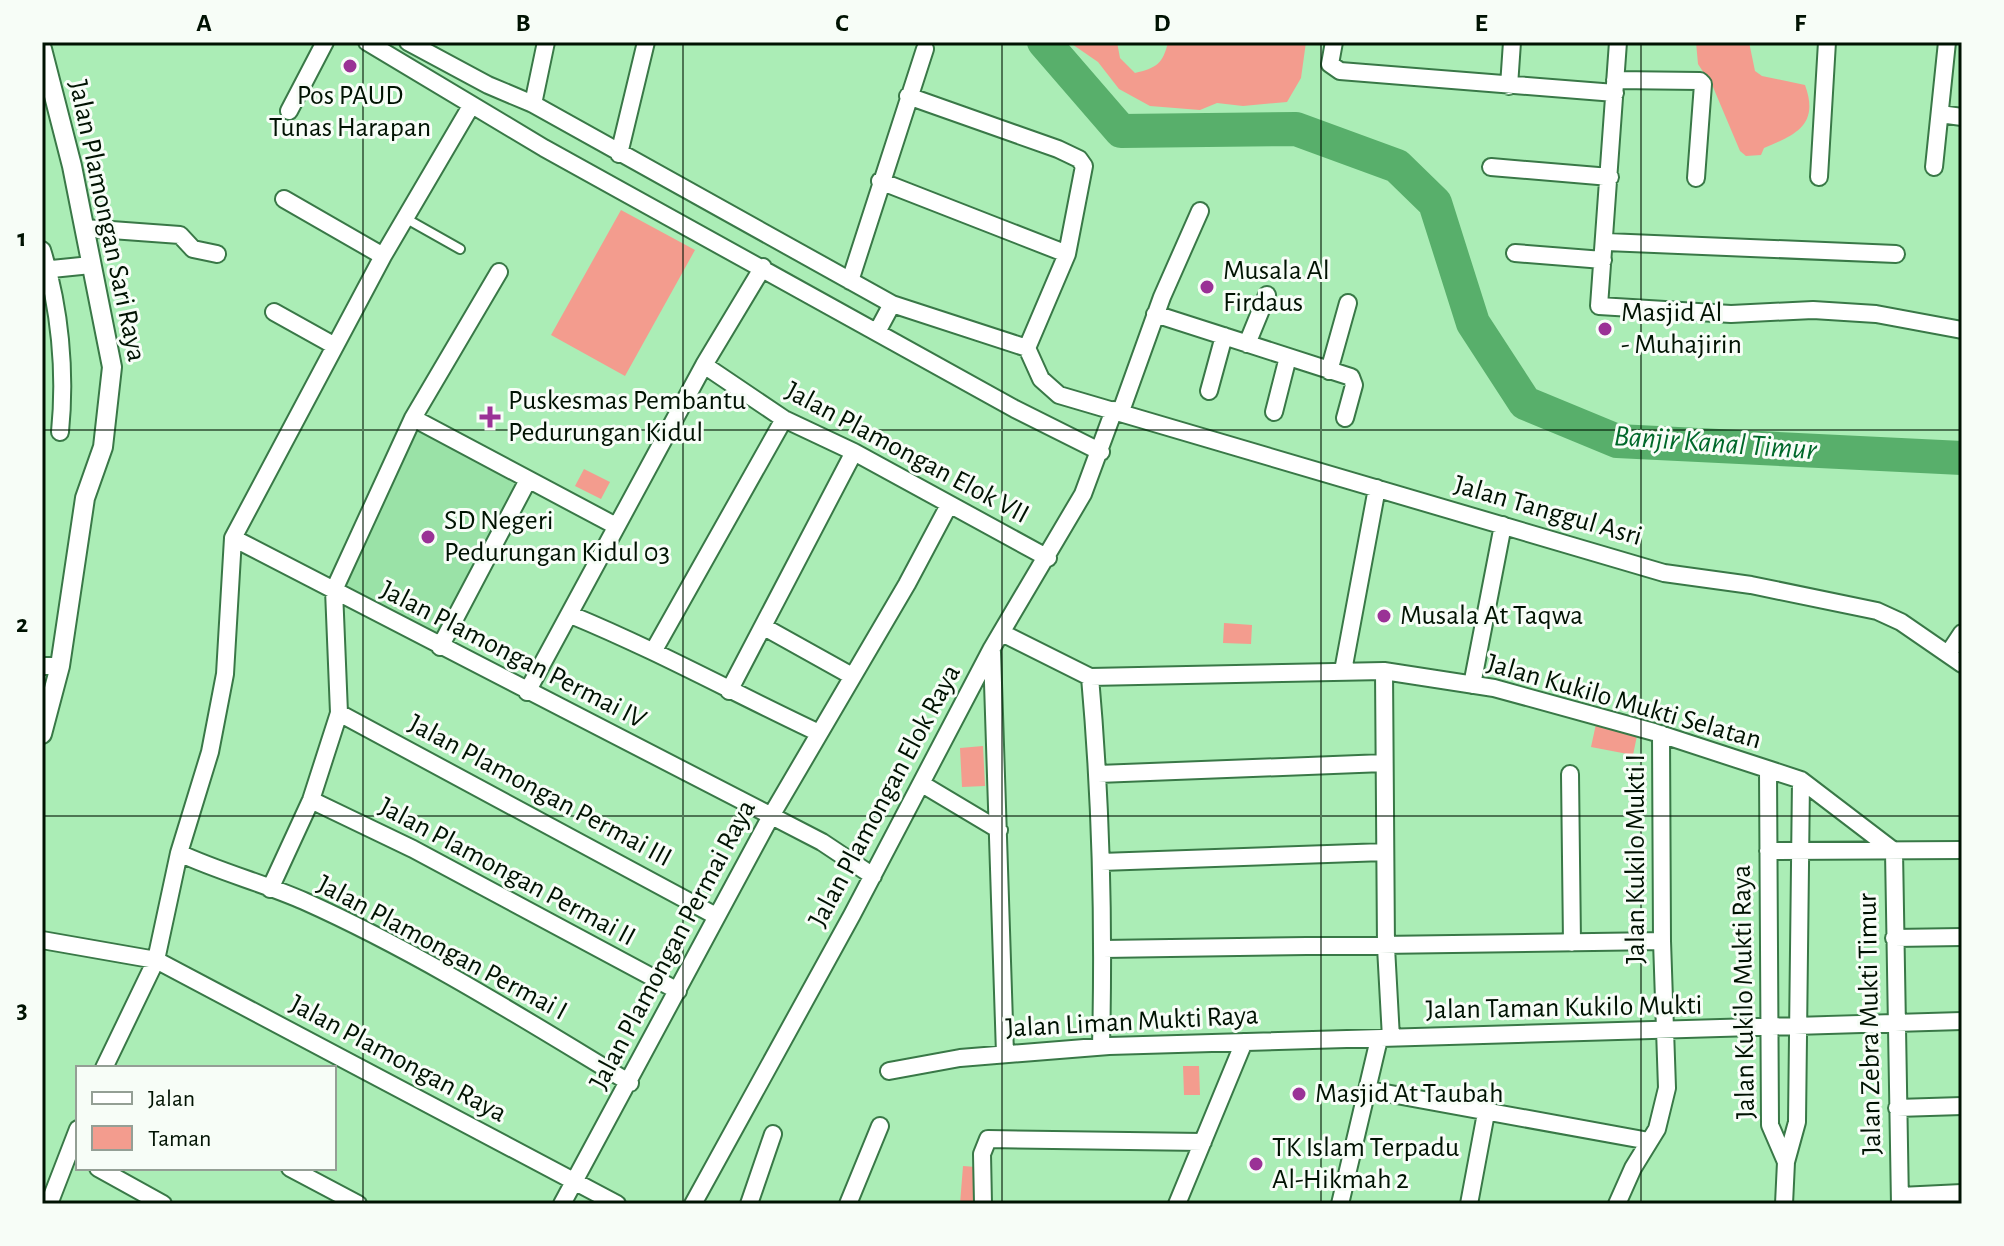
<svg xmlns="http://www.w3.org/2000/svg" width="2004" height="1246" font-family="'Alegreya Sans',sans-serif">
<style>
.built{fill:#9ae2a7}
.green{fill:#f39c8e}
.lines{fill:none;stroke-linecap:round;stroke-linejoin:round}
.river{stroke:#58af6b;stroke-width:34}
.service-casing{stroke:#397847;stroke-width:12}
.minor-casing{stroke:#397847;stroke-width:20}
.tertiary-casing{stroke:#397847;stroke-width:22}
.service{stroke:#fff;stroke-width:8}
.minor{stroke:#fff;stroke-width:16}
.tertiary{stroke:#fff;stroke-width:18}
.grid{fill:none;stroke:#001202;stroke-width:2;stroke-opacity:0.55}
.poi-dot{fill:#9a3296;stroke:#f7fdf7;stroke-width:3}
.labels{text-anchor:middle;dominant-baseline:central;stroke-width:6;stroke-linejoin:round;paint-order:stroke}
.poi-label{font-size:28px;fill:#001202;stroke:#f7fdf7;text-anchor:start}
.street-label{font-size:28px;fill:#001202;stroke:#f7fdf7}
.water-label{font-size:30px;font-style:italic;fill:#00682a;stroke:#f7fdf7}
.neatline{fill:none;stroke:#001202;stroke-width:3}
.grid-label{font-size:26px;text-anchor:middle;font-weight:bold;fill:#001202}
</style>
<rect width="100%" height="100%" fill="#abedb6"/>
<path class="built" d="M417,428l102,58 -79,153 -101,-52z"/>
<path class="green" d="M1069,42h48l3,16 15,15c21,-5 28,-9 33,-31h138l-5,36 -14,24 -44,4 -26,-3 -17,7 -50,-4 -31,-17 -21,-27z
M1696,42h53l6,29 7,5 43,9c15,41 -11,50 -41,63l-3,7 -15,1 -6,-5 -27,-64 -15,-23z
M621,210l74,40 -70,126 -74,-41z
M584,469l26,13 -9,17 -26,-13z
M1224,623l28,2 -1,19 -28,-1z
M1596,724l42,7 -5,24 -42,-8z
M983,746l2,40 -23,1 -2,-39z
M1183,1066h16l1,29h-16z
M963,1166l13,1 -3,37h-13z"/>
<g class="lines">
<path class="river" d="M1044,42l77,89 175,-2 101,37 38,37 38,120 52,80 92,38 345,17"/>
<g class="service-casing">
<path id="service" d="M405,218l55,31"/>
</g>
<g class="minor-casing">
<path id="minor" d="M367,42l177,106 471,261 86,43
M408,42l80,43 45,19 359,200 135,44 14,31 18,16 605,178 87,12 126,26 24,11 61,42
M1334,42l-4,22 10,7 275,22
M1618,42l-19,264 132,8 82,-4 63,4 86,16
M1615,80l85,1 3,3 -7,94
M1509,86l3,-44
M908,96l150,53 21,10 5,7 -17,88 -40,94
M533,104l13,-62
M289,111l36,-69
M1940,114l22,3
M619,154l27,-112
M1491,167l119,10
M1934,167l13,-125
M1819,177l8,-135
M880,181l187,73
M284,199l99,57
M84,228l96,7 13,14 24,5
M1606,242l290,12
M42,250c18,57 24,122 18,182
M1515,253l88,7
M42,270l49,-5
M850,281l75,-232
M274,312l61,34
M1155,314l196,63 3,8 -9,33
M877,332l15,-28
M1247,344l20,-49
M704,365l80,54 70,33 194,106
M1329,371l19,-68
M1209,391l15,-55
M1121,411l41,-114 38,-86
M1274,412l14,-55
M413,418l203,108
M233,538l589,304 51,34
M571,615c85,35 165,79 248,118
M764,627l88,49
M1002,633l88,44 294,-6 110,17 160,44 147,48 93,71 6,353
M440,647l88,-167
M654,650l130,-231
M992,652l13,402
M1948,654l14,-21
M42,666h18
M1343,671l34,-183
M1384,671l2,276 5,91
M1090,677c11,123 14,246 11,369
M1472,685l31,-160
M729,691l125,-239
M527,692l177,-327 59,-98
M339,713l377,203
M1768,770l2,355 16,37
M1098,774l286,-11
M1570,774l2,169
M922,784l77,46
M311,800l102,49 265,142
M1768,851l194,-1
M179,853c41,19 84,30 125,48 114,51 220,118 326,182
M1101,862l284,-10
M270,889l41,-89 28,-87 -5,-123 79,-172 86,-146
M1894,938l68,-1
M42,940l114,20 461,244
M1103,949l559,-8
M104,1068l52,-108 23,-107 31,-101 15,-78 8,-136 150,-282 88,-150
M889,1071l71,-13 149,-12 853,-25
M1369,1090l280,51
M1897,1108l65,-2
M98,1168l65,36
M290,1168l68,36
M1900,1196l62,-3
M49,1204l29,-75
M562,1204l209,-388 136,-232 42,-79
M693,1204l159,-289 140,-267 91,-154 31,-84
M749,1204l24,-70
M848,1204l32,-78
M983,1204l-1,-50 6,-15 215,3
M1177,1204l67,-162
M1340,1204l39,-165
M1469,1204l17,-91
M1617,1204l16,-36 24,-39 10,-41 -5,-147 -1,-207
M1784,1204l2,-42 11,-40 4,-342"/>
</g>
<g class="tertiary-casing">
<path id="tertiary" d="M42,49l30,117 40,201 -9,80 -18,51 -25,168 -18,68"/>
</g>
<use href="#service" class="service"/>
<use href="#minor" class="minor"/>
<use href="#tertiary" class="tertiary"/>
</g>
<path class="grid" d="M363,42v1162M683,42v1162M1002,42v1162M1321,42v1162M1641,42v1162M42,430h1920M42,816h1920"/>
<g class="poi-dot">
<circle cx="350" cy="66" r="8"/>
<circle cx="1207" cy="287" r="8"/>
<circle cx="1605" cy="329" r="8"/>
<path d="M486 405h8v8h8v8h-8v8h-8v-8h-8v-8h8z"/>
<circle cx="428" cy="537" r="8"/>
<circle cx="1384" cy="616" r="8"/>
<circle cx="1299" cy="1094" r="8"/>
<circle cx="1256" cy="1164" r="8"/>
</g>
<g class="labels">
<g class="poi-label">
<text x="350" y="96" text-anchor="middle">Pos PAUD<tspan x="350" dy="32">Tunas Harapan</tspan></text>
<text x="1223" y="271">Musala Al<tspan x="1223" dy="32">Firdaus</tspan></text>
<text x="1621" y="313">Masjid Al<tspan x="1621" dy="32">- Muhajirin</tspan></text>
<text x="508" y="401">Puskesmas Pembantu<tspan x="508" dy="32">Pedurungan Kidul</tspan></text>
<text x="444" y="521">SD Negeri<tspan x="444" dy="32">Pedurungan Kidul 03</tspan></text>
<text x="1400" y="616">Musala At Taqwa</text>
<text x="1315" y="1094">Masjid At Taubah</text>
<text x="1272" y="1148">TK Islam Terpadu<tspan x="1272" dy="32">Al-Hikmah 2</tspan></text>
</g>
<g class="street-label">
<text transform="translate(107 221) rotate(78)">Jalan Plamongan Sari Raya</text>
<text transform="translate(907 453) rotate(28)">Jalan Plamongan Elok VII</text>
<text transform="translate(1548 511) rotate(16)">Jalan Tanggul Asri</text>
<text transform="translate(513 655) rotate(27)">Jalan Plamongan Permai IV</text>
<text transform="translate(1624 702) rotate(16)">Jalan Kukilo Mukti Selatan</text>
<text transform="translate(540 791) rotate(28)">Jalan Plamongan Permai III</text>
<text transform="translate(885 796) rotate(-62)">Jalan Plamongan Elok Raya</text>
<text transform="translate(1636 859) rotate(-90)">Jalan Kukilo Mukti I</text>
<text transform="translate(507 872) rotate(28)">Jalan Plamongan Permai II</text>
<text transform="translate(673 945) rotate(-62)">Jalan Plamongan Permai Raya</text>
<text transform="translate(442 948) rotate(28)">Jalan Plamongan Permai I</text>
<text transform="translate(1744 992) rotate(-91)">Jalan Kukilo Mukti Raya</text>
<text transform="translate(1564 1008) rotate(-1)">Jalan Taman Kukilo Mukti</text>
<text transform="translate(1132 1022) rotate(-3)">Jalan Liman Mukti Raya</text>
<text transform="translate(1870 1024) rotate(-91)">Jalan Zebra Mukti Timur</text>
<text transform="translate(398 1059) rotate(28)">Jalan Plamongan Raya</text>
</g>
<g class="water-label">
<text transform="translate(1715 443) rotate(4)">Banjir Kanal Timur</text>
</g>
</g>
<rect width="2004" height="1246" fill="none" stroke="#f7fdf7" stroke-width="88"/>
<rect x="76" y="1066" width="260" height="104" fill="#f7fdf7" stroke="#949f95" stroke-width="2"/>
<rect x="92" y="1092" width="40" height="12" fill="#ffffff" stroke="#949f95" stroke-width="2"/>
<text x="148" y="1106" font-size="24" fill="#001202">Jalan</text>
<rect x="92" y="1126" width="40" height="24" fill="#f39c8e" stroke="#949f95" stroke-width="2"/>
<text x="148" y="1146" font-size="24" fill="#001202">Taman</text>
<rect x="44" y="44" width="1916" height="1158" class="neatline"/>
<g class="grid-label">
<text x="204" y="31">A</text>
<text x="523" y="31">B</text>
<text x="842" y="31">C</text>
<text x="1162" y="31">D</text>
<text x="1481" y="31">E</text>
<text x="1800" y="31">F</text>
<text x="22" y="246">1</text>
<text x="22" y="632">2</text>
<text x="22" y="1018">3</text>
</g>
</svg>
